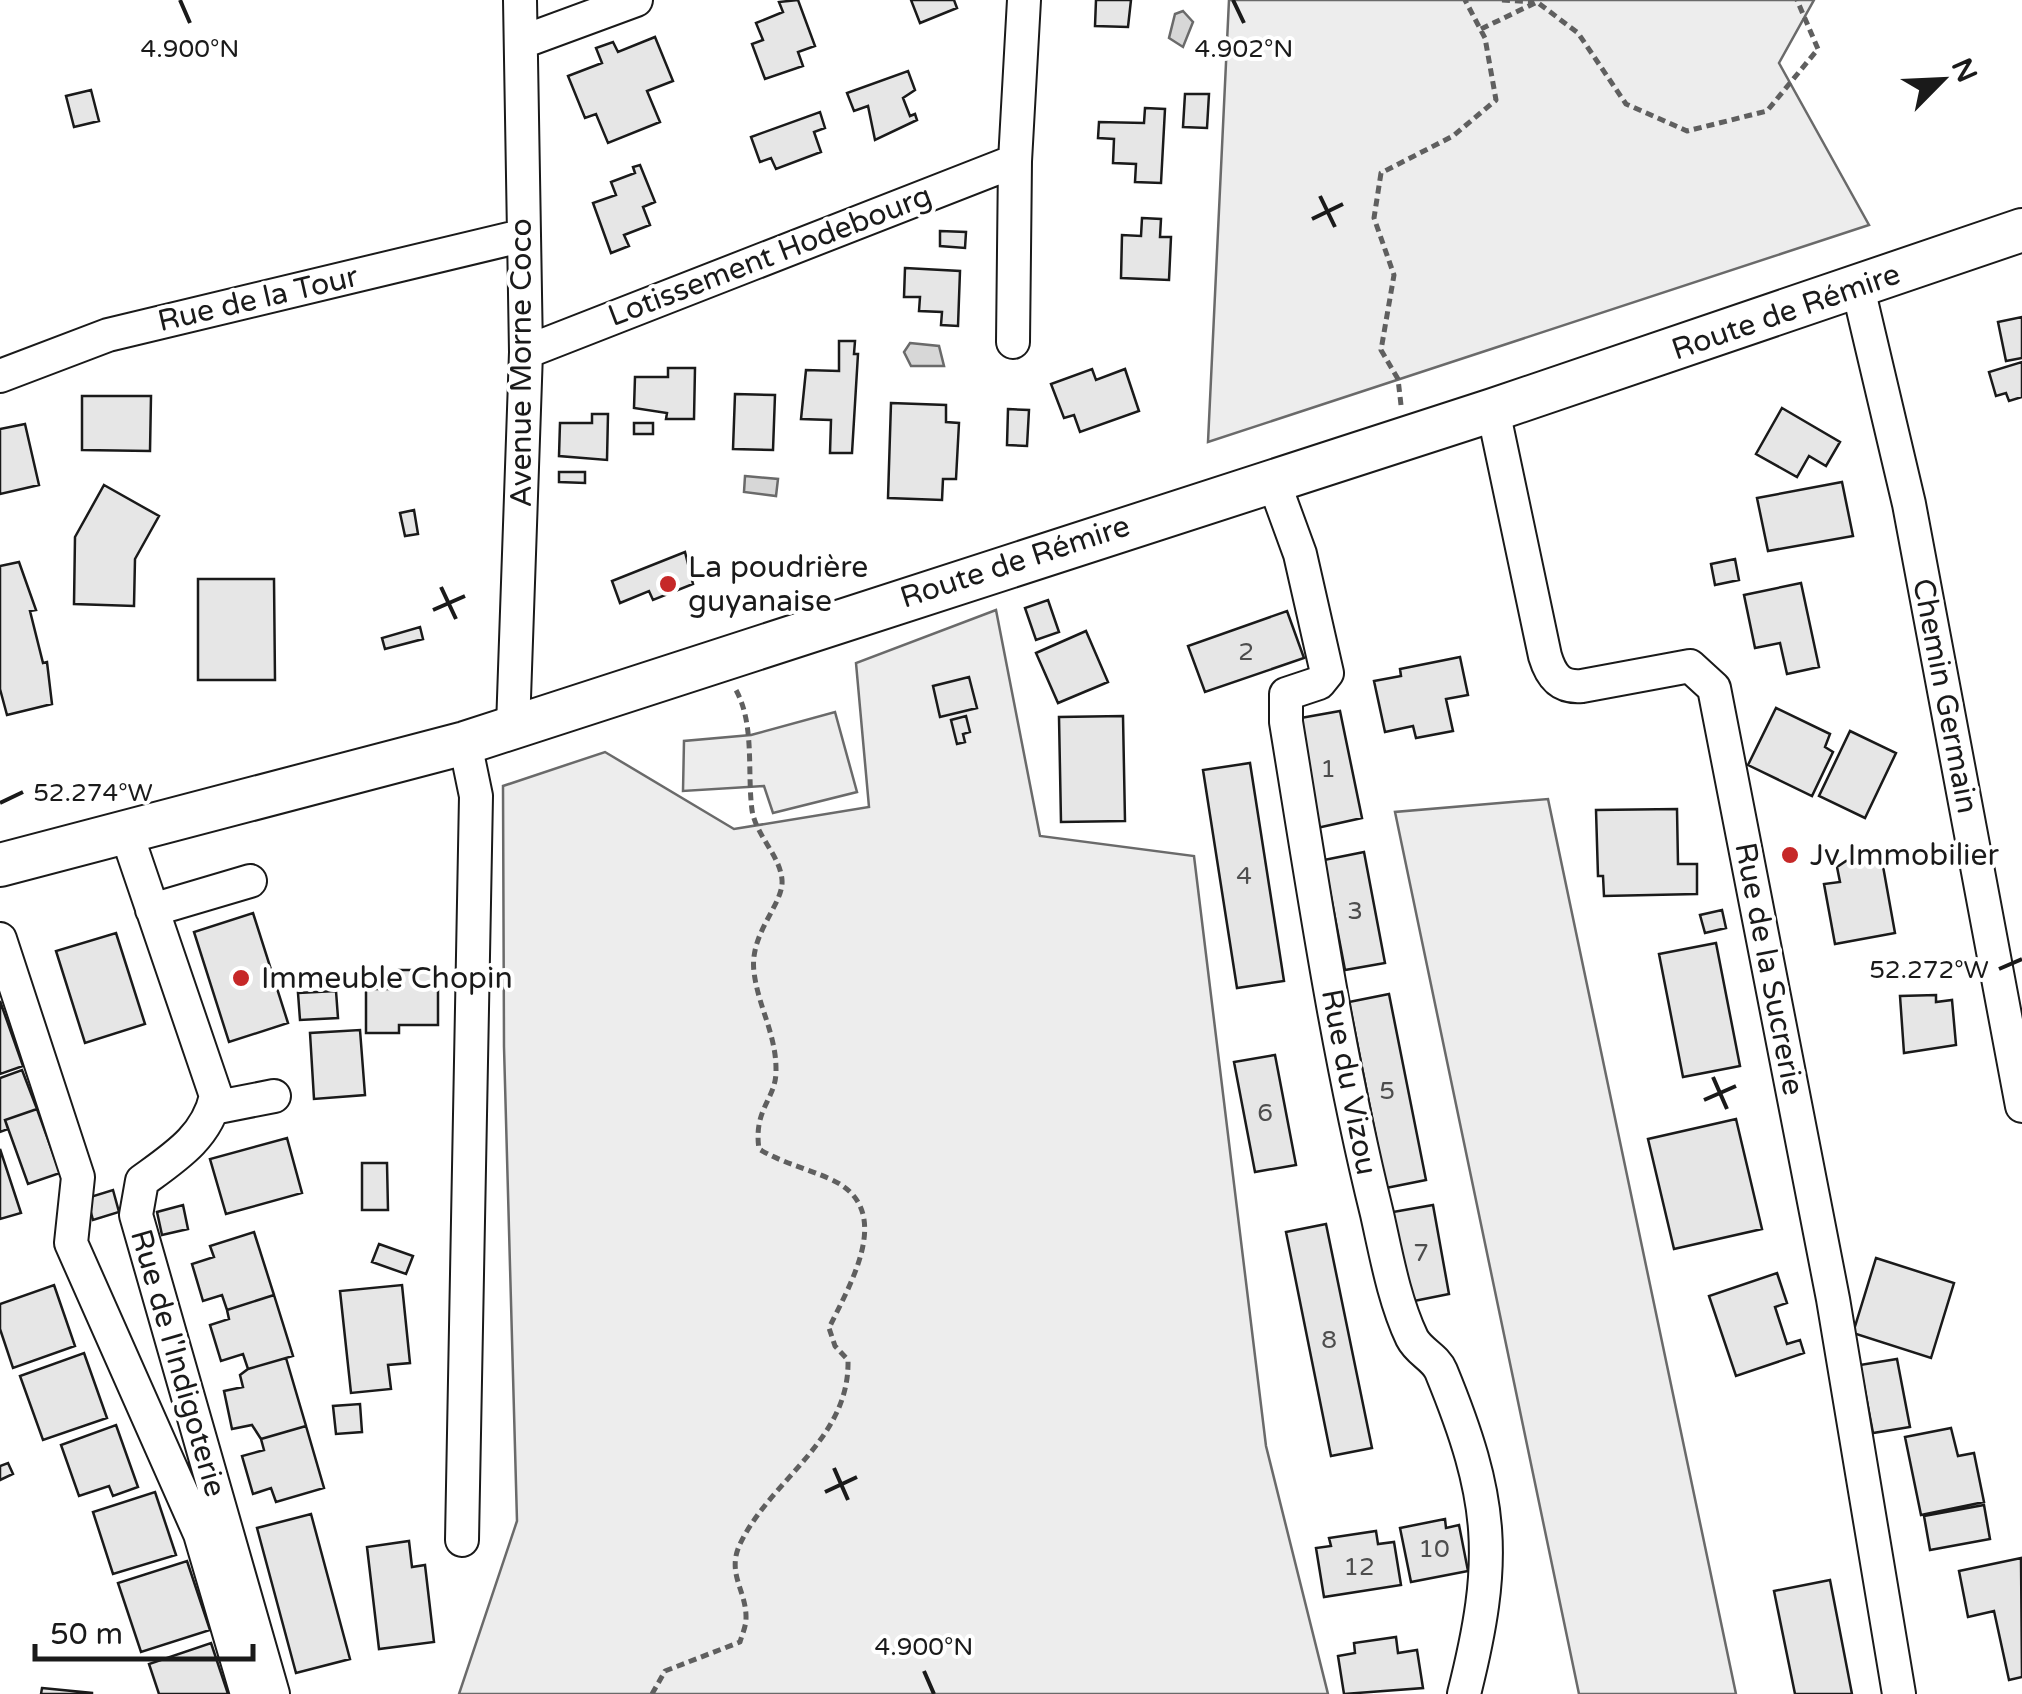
<svg xmlns="http://www.w3.org/2000/svg" width="2022" height="1694" font-family="'Varela Round',sans-serif">
<style>
.built{fill:#ededed;stroke:#6a6a6a;stroke-width:2.5}
.water{fill:#d7d7d7;stroke:#6a6a6a;stroke-width:2.5}
.building{fill:#e6e6e6;stroke:#1a1a1a;stroke-width:2.5}
.lines{fill:none;stroke-linecap:round;stroke-linejoin:round}
.minor-casing{stroke:#1a1a1a;stroke-width:36}
.major-casing{stroke:#1a1a1a;stroke-width:46}
.path{stroke:#5f5f5f;stroke-width:5;stroke-dasharray:8 5;stroke-linecap:butt}
.minor{stroke:#fff;stroke-width:32}
.major{stroke:#fff;stroke-width:42}
.ticks{fill:none;stroke:#1a1a1a;stroke-width:4}
.poi-dot{fill:#c62828;stroke:#fff;stroke-width:4}
.labels{text-anchor:middle;dominant-baseline:central;stroke-width:8;stroke-linejoin:round;paint-order:stroke}
.number-label{font-size:25px;fill:#4d4d4d}
.street-label{font-size:30px;fill:#1a1a1a;stroke:#fff}
.poi-label{font-size:30px;fill:#1a1a1a;stroke:#fff;text-anchor:start}
.ticks-label{font-size:25px;text-anchor:middle;fill:#1a1a1a;stroke:#fff;stroke-width:8;stroke-linejoin:round;paint-order:stroke}
</style>
<rect width="100%" height="100%" fill="#fff"/>
<path class="built" d="M1229,0h585l-35,63 90,162 -661,217z
M996,610l44,226 154,20 72,590 62,248h-869l58,-173 -13,-474 -1,-261 102,-34 129,77 135,-22 -13,-144z
M835,712l22,80 -84,21 -9,-27 -81,5 1,-50 67,-6z
M1548,799l188,895h-157l-184,-882z"/>
<path class="water" d="M1183,11l10,11 -10,25 -14,-9 6,-24z
M910,343l29,3 5,20h-33l-7,-14z
M745,476l33,3 -2,17 -32,-4z"/>
<path class="building" d="M798,0l17,46 -17,6 5,14 -38,13 -13,-35 11,-4 -7,-17 27,-11 -4,-10z
M911,0h43l3,8 -37,15z
M1096,0h35l-3,27 -33,-1z
M655,37l18,44 -26,10 13,31 -52,21 -12,-29 -11,4 -17,-42 34,-13 -6,-15 17,-6 5,10z
M908,71l7,19 -12,8 7,18 5,-2 2,6 -42,20 -7,-34 -14,5 -7,-18z
M91,90l8,31 -25,6 -8,-31z
M1185,94h24l-2,34 -24,-1z
M1145,108l20,1 -4,74 -26,-1 1,-18 -23,-1 1,-24 -16,-1 1,-16 45,1z
M820,112l5,16 -11,4 7,20 -45,17 -5,-11 -11,4 -9,-25z
M640,165l15,37 -12,5 7,18 -26,10 5,11 -18,7 -18,-50 23,-8 -5,-13 24,-9 -2,-6z
M1142,218l19,1 -1,18h11l-2,43 -48,-2 1,-43 19,1z
M940,231l26,1 -1,16 -25,-2z
M905,268l55,3 -2,55 -17,-1 1,-13 -23,-1 1,-14h-16z
M2022,317v41l-16,3 -8,-39z
M839,341h16l-1,13h4l-6,99h-22l1,-33 -30,-1 5,-49 33,1z
M2022,362v35l-13,4 -3,-8 -10,3 -7,-24z
M668,368h27l-1,51h-28l1,-6 -33,-5 1,-31h33z
M1092,369l4,11 29,-11 14,42 -59,21 -6,-17 -10,3 -13,-34z
M735,394l40,1 -2,55 -40,-1z
M82,396h69l-1,55 -68,-1z
M891,403l55,2v17l13,1 -3,56h-13l-1,21 -54,-2z
M1782,408l58,34 -14,24 -17,-10 -12,21 -41,-23z
M1008,409l21,1 -2,36 -20,-1z
M592,414h16l-1,46 -48,-4 1,-33h32z
M634,423h19v11h-19z
M25,424l14,61 -39,9v-65z
M559,472h26v11l-26,-1z
M1842,482l11,54 -85,15 -11,-53z
M104,485l55,31 -24,43 -1,47 -60,-2 1,-67z
M414,510l4,24 -13,2 -5,-23z
M685,552l8,32 -40,16 -4,-9 -29,12 -8,-22z
M1735,559l4,21 -24,5 -4,-21z
M19,562l17,48 -6,1 13,52 4,-1 5,42 -45,11 -7,-26v-123z
M198,579h76l1,101h-77z
M1801,583l18,84 -32,7 -7,-31 -25,5 -11,-53z
M1048,600l11,32 -23,8 -11,-32z
M1287,611l17,47 -99,34 -17,-46z
M420,627l3,12 -38,10 -3,-11z
M1086,631l22,51 -50,21 -22,-50z
M1460,657l8,38 -22,4 7,32 -37,7 -3,-12 -28,6 -11,-51 27,-5 -1,-7z
M969,677l8,31 -37,9 -7,-31z
M1776,708l54,26 -5,13 8,5 -21,44 -64,-31z
M1340,711l22,107 -45,10 -22,-109z
M966,716l4,16 -7,2 2,8 -8,2 -6,-24z
M1123,716l2,105 -64,1 -2,-105z
M1850,731l46,22 -31,65 -46,-22z
M1250,763l34,218 -47,7 -34,-218z
M1677,809l1,55h19v30l-93,2 -1,-20h-5l-2,-66z
M1364,852l21,111 -40,7 -21,-110z
M1881,855l14,78 -60,11 -11,-60 16,-2 -3,-15 9,-6z
M1722,910l4,18 -21,5 -5,-18z
M253,913l35,110 -59,19 -35,-110z
M116,933l29,91 -60,19 -29,-92z
M1716,943l24,123 -57,11 -24,-123z
M399,970h39v55h-39v8h-33v-44h34z
M336,991l2,27 -38,2 -2,-27z
M1389,994l37,186 -40,8 -37,-186z
M1936,995v7l16,-2 4,45 -52,8 -4,-57z
M0,1001l23,65 -23,8z
M360,1030l5,65 -51,4 -4,-66z
M1275,1055l21,110 -41,7 -21,-110z
M22,1070l15,39 -32,11 3,9 -8,3v-54z
M37,1109l23,64 -32,11 -23,-64z
M1736,1119l26,110 -88,20 -26,-110z
M287,1138l15,55 -76,21 -16,-55z
M0,1149l21,64 -21,6z
M362,1163h25l1,47h-26z
M113,1190l6,22 -26,8 -6,-22z
M183,1205l5,24 -26,6 -5,-23z
M1433,1205l16,89 -40,8 -16,-90z
M1326,1224l46,224 -41,8 -45,-224z
M254,1232l20,63 -47,15 -5,-15 -19,6 -11,-37 22,-7 -4,-11z
M379,1244l34,12 -7,18 -34,-12z
M1876,1258l78,25 -23,75 -78,-25z
M1777,1273l10,30 -12,4 12,37 13,-4 4,13 -68,23 -27,-80z
M54,1285l21,61 -62,22 -13,-39v-25z
M402,1285l8,78 -22,2 3,24 -40,4 -11,-102z
M274,1295l19,61 -45,13 -5,-15 -22,7 -11,-36 19,-6 -2,-9z
M84,1353l23,65 -64,22 -23,-64z
M286,1358l20,68 -45,13 -9,-14 -20,4 -8,-38 19,-4 -3,-12 8,-6z
M1897,1359l13,68 -37,6 -13,-68z
M360,1404l2,28 -26,2 -3,-28z
M116,1425l22,62 -25,9 -4,-10 -30,10 -18,-51z
M306,1426l18,62 -48,14 -5,-14 -18,6 -11,-38 22,-6 -3,-11z
M1951,1428l7,28 16,-3 10,49 -63,13 -16,-78z
M8,1463l5,11 -13,6v-14z
M155,1492l21,63 -63,19 -20,-62z
M1984,1505l6,34 -60,11 -6,-34z
M311,1514l39,145 -54,14 -39,-145z
M1445,1519l1,9 13,-3 9,46 -57,11 -11,-54z
M1376,1531l2,13 16,-2 7,43 -77,12 -8,-49 15,-2 -2,-8z
M409,1541l3,26 13,-2 9,77 -55,7 -12,-102z
M2021,1558l1,119 -13,3 -15,-69 -26,6 -9,-46z
M187,1561l23,69 -69,22 -23,-69z
M1830,1580l22,114h-57l-21,-103z
M1396,1637l2,16 19,-3 6,38 -79,6 -6,-38 17,-3 -1,-10z
M211,1643l17,51h-69l-10,-30z
M42,1688l50,5v1h-51z"/>
<g class="lines">
<g class="minor-casing">
<path id="minor" d="M522,42l114,-42
M1858,288l51,216 113,602
M1013,342l2,-181 9,-161
M526,352l489,-191
M0,376l108,-41 413,-99
M1493,410l52,246c6,20 15,32 37,30l108,-20 24,22 119,611 66,395
M1273,480l27,74 27,119 -8,10 -33,11v28c27,165 51,330 91,492 9,40 17,86 35,124 7,14 23,19 29,33 53,129 57,188 23,323
M513,727l13,-375 -6,-352
M126,832l90,264c-9,41 -41,61 -74,85l-6,34 137,479
M152,910l98,-29
M0,939l78,238 -7,66 129,291 47,160
M213,1108l61,-12
M462,1540l14,-744 -11,-53"/>
</g>
<g class="major-casing">
<path id="major" d="M0,865l465,-122 1028,-333 529,-180"/>
</g>
<path class="path" d="M1502,0l32,2
M1481,29l56,-27 41,31 48,71 61,27 80,-20 51,-62 -21,-49
M1401,405l-3,-26 -17,-29 13,-75 -20,-57 7,-45 72,-37 43,-36 -11,-62 -20,-38
M652,1694l13,-23 75,-29c2,-7 6,-16 6,-23 1,-28 -20,-45 -6,-75 31,-65 110,-104 108,-184l-13,-14 -6,-18c21,-44 68,-120 1,-149 -24,-11 -48,-16 -71,-30 -6,-41 18,-50 17,-80 0,-35 -18,-63 -22,-97 -5,-39 30,-68 28,-92 -2,-25 -26,-44 -30,-70 -5,-38 3,-85 -16,-120"/>
<use href="#minor" class="minor"/>
<use href="#major" class="major"/>
</g>
<path class="ticks" d="M180,0l10,23M1233,0l11,23M1320,196l15,31M1312,219l31,-15M441,587l15,32M433,610l32,-14M0,803l23,-11M1999,969l23,-10M1713,1077l14,32M1704,1100l32,-14M834,1468l14,32M825,1492l32,-15M924,1671l10,23"/>
<g class="poi-dot">
<circle cx="668" cy="584" r="10"/>
<circle cx="1790" cy="855" r="10"/>
<circle cx="241" cy="978" r="10"/>
</g>
<g class="labels">
<g class="number-label">
<text x="1246" y="652">2</text>
<text x="1328" y="769">1</text>
<text x="1244" y="876">4</text>
<text x="1355" y="911">3</text>
<text x="1387" y="1091">5</text>
<text x="1265" y="1113">6</text>
<text x="1421" y="1253">7</text>
<text x="1329" y="1340">8</text>
<text x="1434" y="1549">10</text>
<text x="1359" y="1567">12</text>
</g>
<g class="street-label">
<text transform="translate(770 256) rotate(-21)">Lotissement Hodebourg</text>
<text transform="translate(258 299) rotate(-13)">Rue de la Tour</text>
<text transform="translate(1786 312) rotate(-19)">Route de Rémire</text>
<text transform="translate(521 363) rotate(-90)">Avenue Morne Coco</text>
<text transform="translate(1015 562) rotate(-18)">Route de Rémire</text>
<text transform="translate(1945 696) rotate(79)">Chemin Germain</text>
<text transform="translate(1769 969) rotate(79)">Rue de la Sucrerie</text>
<text transform="translate(1349 1082) rotate(79)">Rue du Vizou</text>
<text transform="translate(178 1363) rotate(74)">Rue de l'Indigoterie</text>
</g>
<g class="poi-label">
<text x="688" y="567">La poudrière<tspan x="688" dy="34">guyanaise</tspan></text>
<text x="1810" y="855">Jv Immobilier</text>
<text x="261" y="978">Immeuble Chopin</text>
</g>
</g>
<g class="ticks-label">
<text x="190" y="57">4.900°N</text>
<text x="1244" y="57">4.902°N</text>
<text x="93" y="801">52.274°W</text>
<text x="1929" y="978">52.272°W</text>
<text x="924" y="1655">4.900°N</text>
</g>
<g transform="translate(1942 80) rotate(66)" stroke="#ffffff" stroke-width="8" paint-order="stroke">
<path d="M0-8L18 38L0 25L-18 38Z" fill="#1a1a1a"/>
<text y="-15" font-size="28" font-weight="bold" text-anchor="middle" fill="#1a1a1a">N</text>
</g>
<path d="M35 1644v15h218v-15" fill="none" stroke="#1a1a1a" stroke-width="5"/>
<text x="50" y="1644" font-size="30" fill="#1a1a1a" stroke="#ffffff" stroke-width="8" paint-order="stroke">50 m</text>
</svg>
